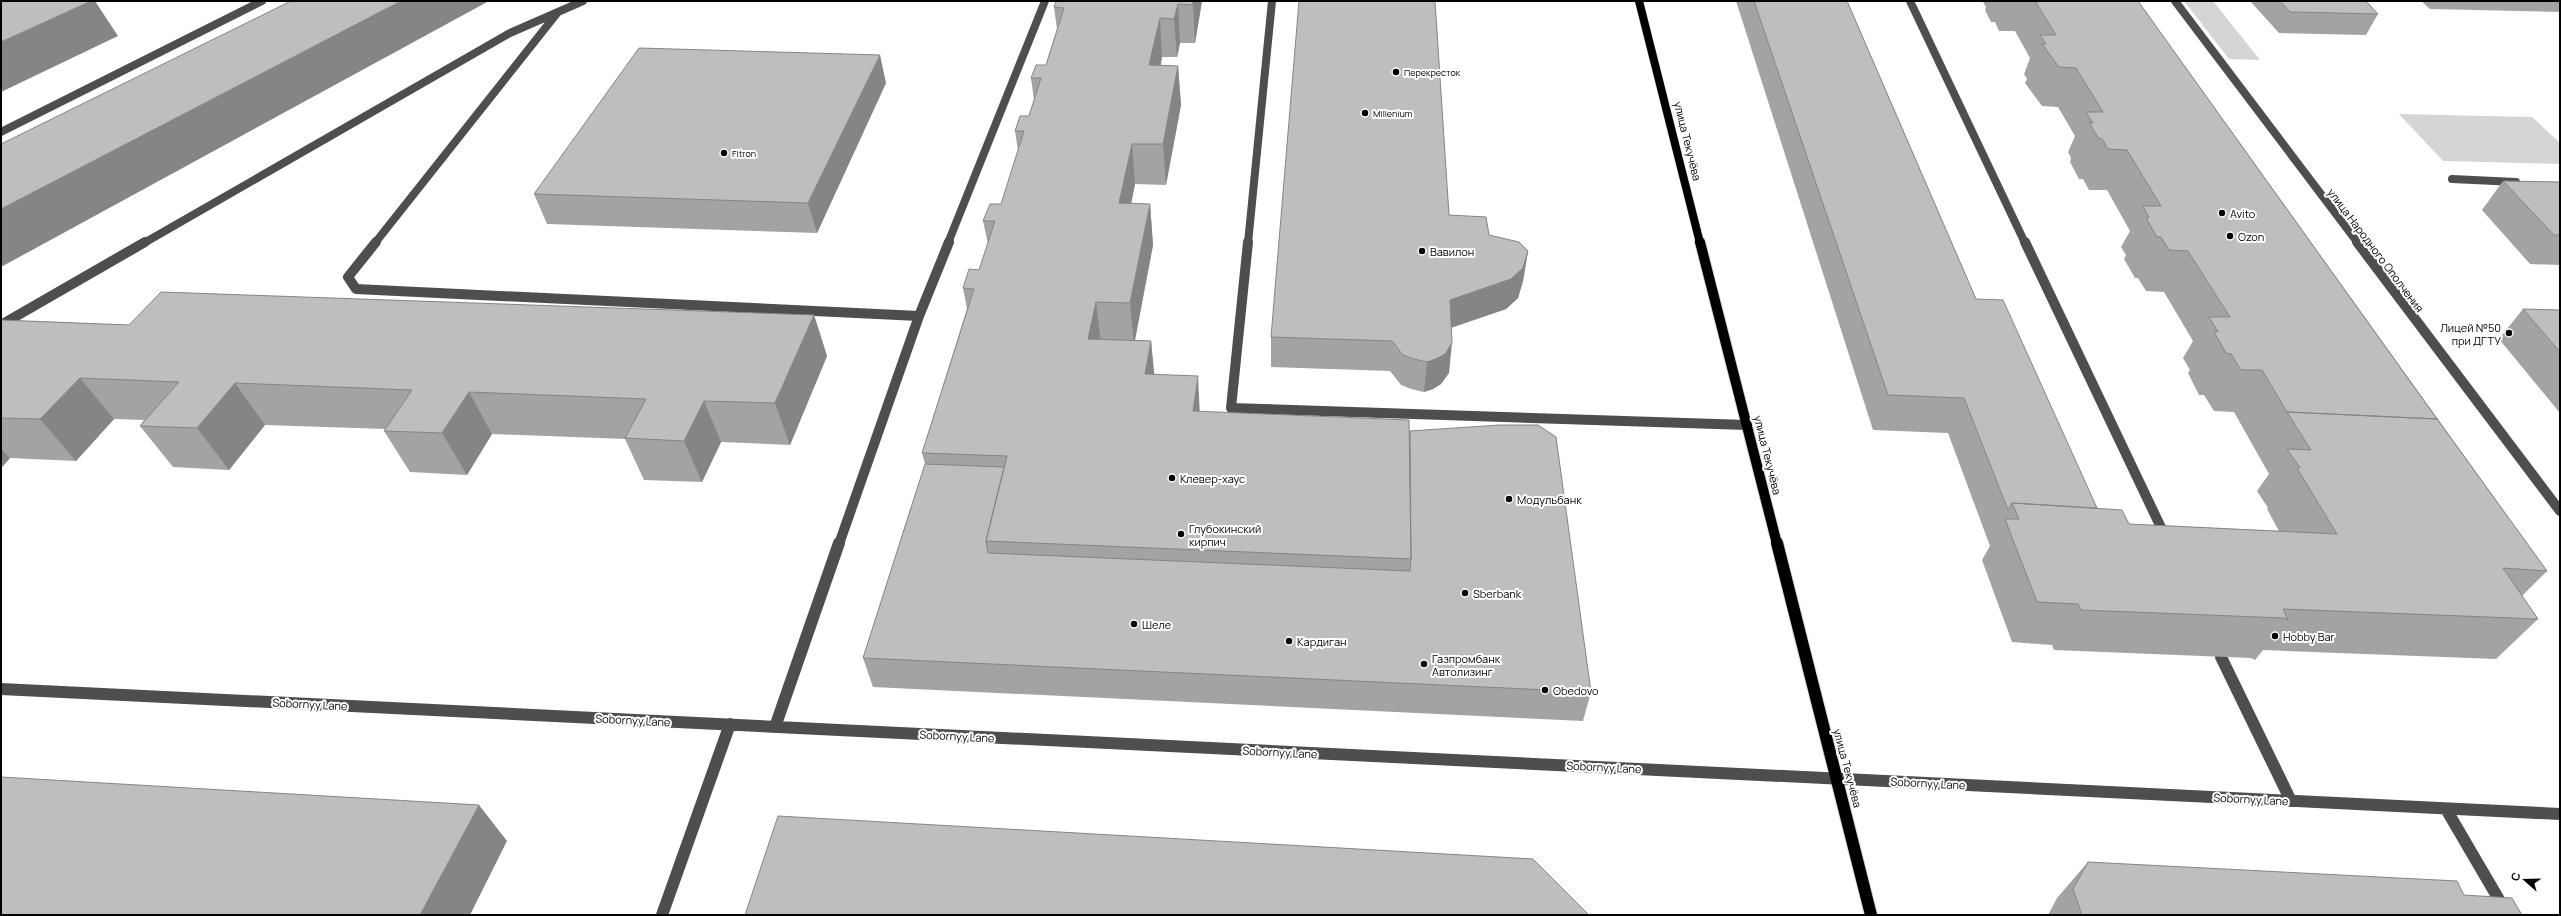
<svg xmlns="http://www.w3.org/2000/svg" width="2561" height="916" font-family="Manrope,sans-serif">
<style>
.green{fill:#d5d5d5}
.lines{fill:none;stroke-linecap:round;stroke-linejoin:round}
.major-far2-casing{stroke:#dbdbdb;stroke-width:9}
.major-far1-casing{stroke:#dbdbdb;stroke-width:12}
.major-casing{stroke:#dbdbdb;stroke-width:14}
.minor-far2{stroke:#4e4e4e;stroke-width:8}
.minor-far1{stroke:#4e4e4e;stroke-width:10}
.minor{stroke:#4e4e4e;stroke-width:12}
.major-far2{stroke:#000;stroke-width:8}
.major-far1{stroke:#000;stroke-width:10}
.major{stroke:#000;stroke-width:12}
.wall{fill:#a3a3a3}
.shaded-wall{fill:#858585}
.building{fill:#bebebe;stroke:#858585}
.poi-dot{fill:#000;stroke:#fff;stroke-width:1.5}
.labels{text-anchor:middle;dominant-baseline:central;stroke-width:4;stroke-linejoin:round;paint-order:stroke}
.far-poi-label{font-size:9px;fill:#000;stroke:#fff;text-anchor:start}
.street-label{font-size:11px;fill:#000;stroke:#fff}
.poi-label{font-size:11px;fill:#000;stroke:#fff;text-anchor:start}
</style>
<rect width="100%" height="100%" fill="#fff"/>
<path class="green" d="M2184,1h29l47,59 -31,-1z
M2399,114l133,3 28,26v21l-117,-3z"/>
<g class="lines">
<g class="major-far2-casing">
<path id="major-far2" d="M1639,1l61,242"/>
</g>
<g class="major-far1-casing">
<path id="major-far1" d="M1700,242l77,302"/>
</g>
<g class="major-casing">
<path id="major" d="M1777,543l94,372"/>
</g>
<path class="minor-far2" d="M1910,1l115,242
M2175,1l183,242
M1,132l261,-131
M2452,179l64,3
M144,243l366,-210 73,-32
M375,243l183,-231
M948,243l97,-242
M1248,243l24,-242"/>
<path class="minor-far1" d="M376,242l-28,35 8,12 563,27
M1248,242l-17,166 516,17
M2025,242l141,296
M2357,242l203,269
M1,325l144,-83
M839,544l80,-228 30,-74"/>
<path class="minor" d="M2221,657l70,144
M1,689l2559,125
M775,727l64,-184
M2446,809l62,106
M662,915l68,-191"/>
<use href="#major-far2" class="major-far2"/>
<use href="#major-far1" class="major-far1"/>
<use href="#major" class="major"/>
</g>
<path class="wall" d="M1202,1l-7,42h-15l-3,14h-15l-1,8 17,1 3,39 -15,80 -31,-1 -4,20h19l3,41 -18,95 16,1 3,33 46,38 210,19 181,261 -8,29 -710,-34 -10,-29 62,-194 -3,-11 45,-144 -4,-21 16,-18 9,-26 -5,-23 18,-17 17,-53 -3,-20 14,-15 5,-16 -3,-22 15,-13 11,-36 -3,-22z
M1736,1h111l129,298 121,209 32,16 150,7 -12,-22 1,-1 -11,-17 12,-17 -35,-62 -20,-1 -10,-16h-5l-11,-22 2,-3 -7,-12 10,-17 -29,-49 -18,-1 -8,-13h-3l-11,-19 2,-4 -5,-8 9,-16 -23,-41h-18l-6,-11h-4l-9,-17 1,-4 -3,-6 7,-16 -17,-29 -16,-1 -17,-23 2,-4 -3,-5 6,-16 -15,-27h-16l-4,-9h-4l-6,-12 1,-3 -3,-5 1,-1h154l409,570 -25,25 16,23 -42,40 -233,-9 -8,10 -4,-2 -197,-8 -2,-5 -40,-3 -30,-82 8,-14 -42,-113 -75,-3z
M2250,1h116l12,13 -12,21 -87,-2z
M2421,1h139v11l-130,-3z
M886,83l-69,150 -270,-9 -13,-30z
M2503,181l57,1v83l-30,-1 -48,-54z
M1449,215l40,20 39,16 -5,30 -5,17 -12,11 -55,19 -2,45 -8,11 -8,5 -9,3 -13,-3 -10,-4 -11,-14 -119,-4v-30z
M2523,309l37,1v103l-61,-74z
M814,315l13,41 -37,89 -69,-3 -19,40 -58,-2 -19,-41 -133,-5 -25,41 -57,-3 -26,-41 1,-2 -120,-4 -36,45 -56,-3 -33,-41 4,-6 -30,-1 -38,42 -66,-3 -9,10v-148l128,5z
M2088,862l376,33 58,20h-474l9,-17z"/>
<path class="shaded-wall" d="M91,1h4l23,35 -117,56v-50z
M401,1h88l-488,266v-58z
M1193,1h9l-7,42 -2,-38z
M1178,4l2,39 -3,14 -3,-38z
M1160,18l2,39 -10,47 -3,-39z
M880,55l6,28 -69,150 -9,-30z
M1178,66l3,39 -15,80 -3,-41z
M1132,144l3,40 -12,60 -4,-41z
M1150,204l3,41 -19,100 -4,-42z
M1528,251l-5,30 -5,17 -12,11 -59,20 3,-29z
M1096,302l5,41 -13,-4z
M814,315l13,41 -37,89 -15,-42z
M1151,341l4,41 -10,-8z
M1452,343l-3,30 -8,11 -8,5 -9,3 3,-30z
M1198,376l2,41 -7,-6z
M80,378l34,41 -38,42 -36,-42z
M235,383l30,42 -36,45 -32,-42z
M469,392l23,42 -25,41 -25,-42z
M704,401l17,41 -19,40 -18,-41z
M1,449l9,9 -9,10z
M479,805l28,36 -37,74h-50z"/>
<path class="building" d="M1,1h90l-90,41z
M291,1h110l-400,208v-65z
M1056,1h137v4l-15,-1 -4,15 -14,-1 -11,47 29,1 -15,78h-31l-13,59 31,1 -20,99 -34,-1 -8,37 63,2 -6,33 53,2 -5,35 216,9 2,139 -425,-18 21,-85 -85,-3 52,-164 -11,-1 6,-19 10,1 16,-49h-12l7,-17h11l23,-73h-9l5,-15h9l12,-38h-10l5,-13h10l18,-57 -10,-1z
M1299,1h136l14,214 37,2 3,18 30,7 9,9 -5,17 -12,11 -61,21 2,43 -7,11 -9,5 -9,3 -13,-3 -11,-4 -11,-14 -121,-4z
M1754,1h93l129,298 27,1 94,208 -85,-5 -4,7 -44,-112 -76,-3z
M2035,1h103l299,418 -150,-7 -25,-42h-21l-10,-16 -5,-1 -12,-21h4l-9,-15h21l-42,-66 -19,-1 -8,-13h-4l-11,-19h3l-6,-12h18l-34,-56 -19,-1 -6,-10 -4,-1 -9,-16 4,1 -7,-11h17l-27,-44 -17,-1 -17,-23h4l-6,-9h16z
M2280,1h86l12,13 -88,-2z
M639,48l241,7 -72,148 -274,-9z
M2503,181l57,1v53h-6z
M161,292l653,23 -39,88 -71,-2 -20,40 -59,-3 21,-39 -177,-7 -27,41 -58,-2 28,-41 -177,-7 -38,45 -57,-2 39,-44 -99,-4 -40,41 -39,-1v-98l128,5z
M2523,309l37,1v42z
M2287,412l150,7 110,152 -44,-3 35,51 -255,-10 5,11 -4,-2 -203,-8 -3,-6 -41,-2 -32,-83h14l-7,-16 110,7 7,14 208,10 -40,-66h3l-13,-19 24,1z
M1500,425h38l18,12 35,255 -728,-34 62,-194 79,3 -18,74 2,12 422,18 1,-12 -1,-128z
M1,777l478,28 -59,110h-419z
M778,816l755,43 56,56h-844z
M2088,862l369,19 7,14 48,3 10,17h-440l-9,-26z"/>
<g class="poi-dot">
<circle cx="1396" cy="72" r="4"/>
<circle cx="1365" cy="113" r="4"/>
<circle cx="724" cy="153" r="4"/>
<circle cx="2222" cy="213" r="4"/>
<circle cx="2230" cy="236" r="4"/>
<circle cx="1422" cy="251" r="4"/>
<circle cx="2509" cy="333" r="4"/>
<circle cx="1172" cy="478" r="4"/>
<circle cx="1509" cy="499" r="4"/>
<circle cx="1181" cy="534" r="4"/>
<circle cx="1465" cy="593" r="4"/>
<circle cx="1134" cy="624" r="4"/>
<circle cx="2275" cy="636" r="4"/>
<circle cx="1289" cy="641" r="4"/>
<circle cx="1424" cy="664" r="4"/>
<circle cx="1545" cy="690" r="4"/>
</g>
<g class="labels">
<g class="far-poi-label">
<text x="1404" y="72">Перекресток</text>
<text x="1373" y="113">Millenium</text>
<text x="732" y="153">Fitron</text>
</g>
<g class="street-label">
<text transform="translate(1688 141) rotate(76)">улица Текучёва</text>
<text transform="translate(2376 250) rotate(53)">улица Народного Ополчения</text>
<text transform="translate(1768 455) rotate(76)">улица Текучёва</text>
<text transform="translate(310 704) rotate(3)">Sobornyy Lane</text>
<text transform="translate(633 720) rotate(3)">Sobornyy Lane</text>
<text transform="translate(957 736) rotate(3)">Sobornyy Lane</text>
<text transform="translate(1280 752) rotate(3)">Sobornyy Lane</text>
<text transform="translate(1604 767) rotate(3)">Sobornyy Lane</text>
<text transform="translate(1848 768) rotate(75)">улица Текучёва</text>
<text transform="translate(1928 783) rotate(3)">Sobornyy Lane</text>
<text transform="translate(2251 799) rotate(3)">Sobornyy Lane</text>
</g>
<g class="poi-label">
<text x="2230" y="213">Avito</text>
<text x="2238" y="236">Ozon</text>
<text x="1430" y="251">Вавилон</text>
<text x="2501" y="327" text-anchor="end">Лицей №50<tspan x="2501" dy="13">при ДГТУ</tspan></text>
<text x="1180" y="478">Клевер-хаус</text>
<text x="1517" y="499">Модульбанк</text>
<text x="1189" y="528">Глубокинский<tspan x="1189" dy="13">кирпич</tspan></text>
<text x="1473" y="593">Sberbank</text>
<text x="1142" y="624">Шеле</text>
<text x="2283" y="636">Hobby Bar</text>
<text x="1297" y="641">Кардиган</text>
<text x="1432" y="658">Газпромбанк<tspan x="1432" dy="13">Автолизинг</tspan></text>
<text x="1553" y="690">Obedovo</text>
</g>
</g>
<rect width="2561" height="916" fill="none" stroke="#000000" stroke-width="4"/>
<g transform="translate(2525 880) rotate(290)" stroke="#ffffff" stroke-width="3" paint-order="stroke">
<path d="M0-3L7 15L0 10L-7 15Z" fill="#000000"/>
<text y="-6" font-size="11" font-weight="bold" text-anchor="middle" fill="#000000">С</text>
</g>
</svg>
